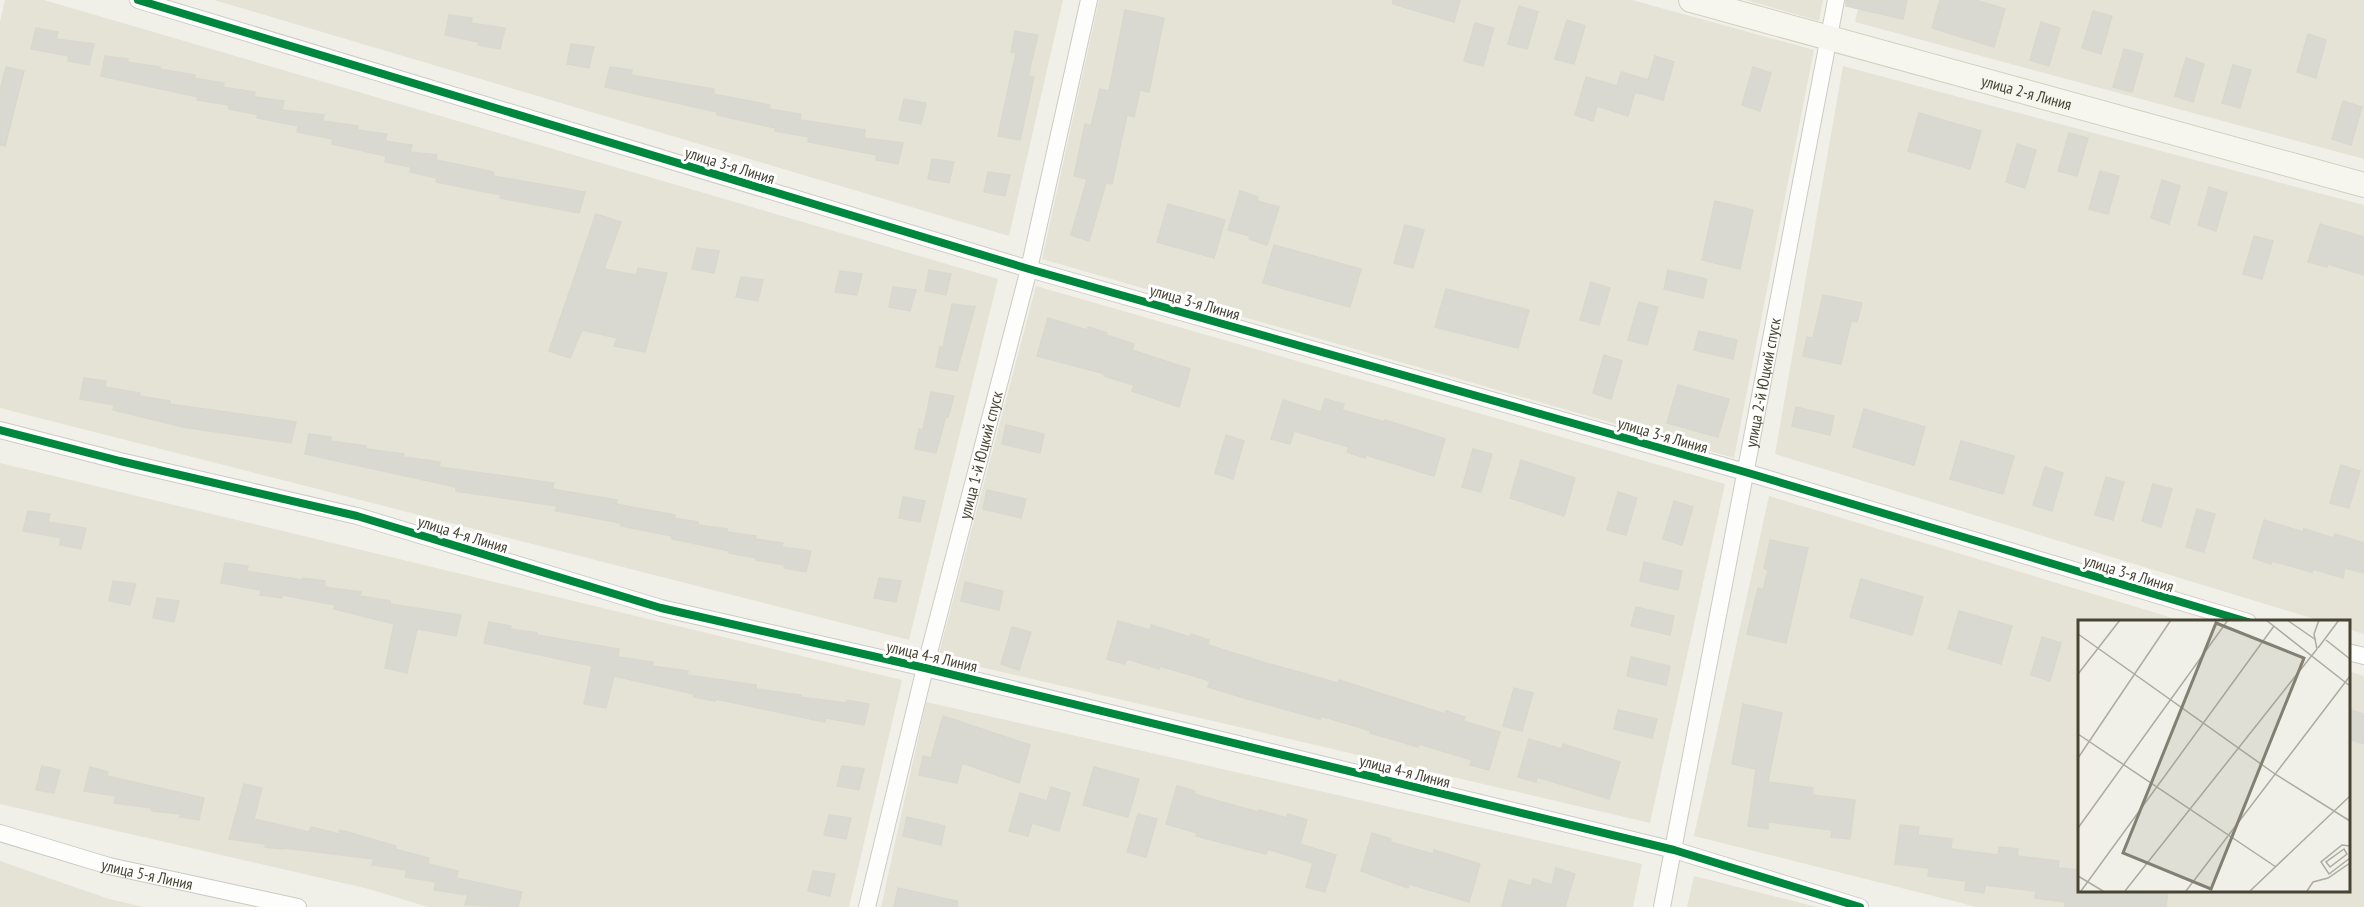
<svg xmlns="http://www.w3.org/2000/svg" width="2364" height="907" font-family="'PT Sans Narrow',sans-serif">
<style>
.residential{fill:#e5e3d5}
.building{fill:#dad9d1;stroke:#d9d8ce;stroke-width:1.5}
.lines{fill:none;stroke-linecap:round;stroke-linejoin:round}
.street-casing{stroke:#cccbc3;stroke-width:18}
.secondary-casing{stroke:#d0d0bf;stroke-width:26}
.street{stroke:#fdfdfc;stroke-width:16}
.secondary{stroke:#f7f6ee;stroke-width:24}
.cycleway-casing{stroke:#fff;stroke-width:11}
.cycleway{stroke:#00873e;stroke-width:8}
.labels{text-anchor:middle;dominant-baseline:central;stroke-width:6;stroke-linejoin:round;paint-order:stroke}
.street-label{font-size:16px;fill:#484434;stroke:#fff}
.inset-road{fill:none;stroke:#adaba0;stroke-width:1.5}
.view{fill:#838073;fill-opacity:0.15;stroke:#838073;stroke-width:3}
.inset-edge{fill:none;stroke:#484434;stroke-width:3}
</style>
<rect width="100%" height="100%" fill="#f0f0e8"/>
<path class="residential" d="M5,0h39l954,279 -89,361 -909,-232v-386z
M214,0h849l-54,236z
M1099,0h533l182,50 -80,408 -692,-199z
M1746,0h77l-4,21z
M1860,0h504v159l-509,-137z
M1843,66l521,139v429l-16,-5v-7h-24l-549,-168z
M1036,286l689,198 -75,339 -712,-166z
M0,463l902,217 -53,227h-421l-59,-18 -369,-85z
M1769,496l417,126h-107v268h269v-219l16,5v231h-387l-283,-71z
M926,702l716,162 -9,43h-752z
M0,861l109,38 35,8h-144z
M1694,876l123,31h-130z"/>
<path class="building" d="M1393,0h67l-6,22 -61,-18z
M1846,0h61l-4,19 -57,-13z
M1940,0h36l29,9 -11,38 -62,-19z
M1519,6l19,6 -11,37 -19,-5z
M1125,10l39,8 -15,74 -9,-2 -6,27 -7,-2 -15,69 -6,-1 -17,58 -18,-6 16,-56 -13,-3 11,-52 6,2 9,-37 9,2z
M2093,11l19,5 -11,38 -19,-6z
M449,15l23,3 -1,5 34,5 -5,21 -22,-4 1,-3 -34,-7z
M1567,20l18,6 -11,38 -19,-5z
M2041,22l19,6 -11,38 -19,-6z
M1475,23l19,5 -11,38 -19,-5z
M36,28l22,4 -2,7 38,5 -5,21 -21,-4 1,-5 -38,-7z
M1015,31l23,4 -10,41 6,1 -14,63 -22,-4 18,-83 -5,-1z
M2308,34l18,6 -10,38 -19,-6z
M571,44l23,3 -5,21 -22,-4z
M2124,49l19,5 -11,38 -19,-5z
M105,56l23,3 -1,3 33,5 -1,2 36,6 -1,3 30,5 -1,4 32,5 -1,5 30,4 -2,9 42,5 -1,6 35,5v4l29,4 -2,7 27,4 -2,7 27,3 -1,5 58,12 -1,4 92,16 -6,21 -79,-15 1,-3 -65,-13 1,-4 -27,-6 1,-5 -26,-5 1,-6 -54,-12 1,-5 -36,-7 1,-6 -41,-8 1,-3 -29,-6v-4l-32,-5 1,-3 -97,-21z
M1655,56l19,6 -11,38 -28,-8 -7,24 -31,-10 -4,15 -18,-6 11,-38 31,9 4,-14 27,8z
M2186,58l18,6 -11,38 -18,-6z
M2233,65l18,5 -11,38 -18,-5z
M6,67l18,4 -19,75 -5,-1v-54z
M610,67l22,3 -1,5 83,14 -1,5 57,11 -1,4 32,5 -1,6 65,10 -1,8 39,5 -5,21 -22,-4 1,-5 -69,-13 1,-5 -34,-6v-3l-58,-13v-3l-112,-25z
M1753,67l18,6 -11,38 -18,-6z
M904,99l22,4 -5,21 -22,-4z
M2343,101l19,6 -11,38 -19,-6z
M1919,113l62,18 -11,38 -62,-18z
M2069,133l19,5 -11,38 -19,-5z
M2017,144l19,6 -11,38 -19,-6z
M932,159l22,3 -5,21 -21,-4z
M2100,171l19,5 -11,38 -19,-5z
M988,172l22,3 -5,21 -21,-4z
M2162,180l18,6 -11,38 -18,-6z
M2209,187l18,6 -11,38 -18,-6z
M1240,191l18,6 -1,4 22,6 -12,38 -18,-6 1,-3 -22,-6z
M1715,201l38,9 -13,59 -38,-9z
M1168,204l57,16 -11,38 -57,-16z
M596,214l25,8 -17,47 32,6 2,-7 29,5 -22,79 -31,-6 3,-8 -35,-8 -12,28 -21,-7z
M2320,224l44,13v38l-36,-11 -1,3 -19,-5z
M1405,225l19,5 -11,38 -19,-5z
M2254,236l19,5 -11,38 -19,-5z
M1274,245l87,24 -11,38 -87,-24z
M697,248l22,3 -5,22 -22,-4z
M929,270l22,4 -5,21 -21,-4z
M1668,270l39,9 -4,19 -39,-9z
M840,271l22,3 -5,21 -22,-3z
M741,277l22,3 -5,21 -22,-4z
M1591,282l19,6 -11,37 -19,-5z
M893,287l23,3 -6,21 -21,-4z
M1446,289l83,21 -11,38 -83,-21z
M1823,295l39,8 -5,19 -6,-1 -10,43 -38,-8 4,-19 6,1z
M1639,302l19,5 -11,38 -19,-5z
M952,304l23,3 -18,64 -21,-4 4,-20h3z
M1048,318l39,12 1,-3 19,6 -1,2 28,9 -2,6 58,19 -11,38 -47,-16 2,-6 -30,-9 1,-2 -68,-18z
M1699,331l38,9 -4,19 -39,-9z
M1604,355l18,6 -11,38 -18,-6z
M84,378l22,3 -1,6 35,6 -1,3 31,5v3l126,18 -5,21 -108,-16 -70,-17 1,-5 -34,-6z
M1678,385l51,14 -11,38 -51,-14z
M931,392l23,4 -6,21 -2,-1 -10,37 -21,-4 4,-20 4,1z
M1325,399l19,5 -2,6 43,12v-2l60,19 -11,37 -68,-21 -1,3 -18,-6 2,-5 -55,-16 -4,13 -19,-5 12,-39 38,12z
M1796,407l38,9 -4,19 -38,-9z
M1864,409l61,18 -11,38 -61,-18z
M1006,425l38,9 -4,19 -38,-9z
M309,434l22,3v4l35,5v3l38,5 -1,3 37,5 -1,5 115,16 -2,6 65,11 -1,4 59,11 -1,3 24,4v3l29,4v3l29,4 -1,3 28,4 -1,4 29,4 -5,21 -22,-4 1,-3 -29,-5v-2l-27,-5 1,-2 -58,-12v-3l-51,-10v-3l-65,-12 1,-5 -101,-15v-4l-151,-33z
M1226,435l18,6 -11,38 -18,-6z
M1961,441l53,15 -11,38 -53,-15z
M1473,449l19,5 -11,38 -19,-5z
M1521,460l54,18 -11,38 -54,-18z
M2341,465l19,6 -11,37 -19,-5z
M2045,467l18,6 -11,38 -19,-6z
M2106,477l18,5 -11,38 -18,-5z
M2153,484l19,5 -11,38 -19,-6z
M987,490l39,9 -5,19 -38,-9z
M1618,492l19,6 -11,37 -19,-5z
M903,497l22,4 -5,21 -21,-4z
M1674,501l19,6 -11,38 -19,-6z
M2197,509l18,5 -11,38 -18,-5z
M28,511l22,3 -2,8 38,6 -5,21 -21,-4 1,-7 -38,-7z
M2264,520l39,12 1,-3 30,9 1,-4 29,9v30l-19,-5 -2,10 -30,-9 -1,3 -40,-11 -1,3 -18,-6z
M1770,540l38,8 -22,95 -39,-9 11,-46 5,2 5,-20 -4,-2z
M1644,562l38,9 -4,19 -38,-9z
M225,563l23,3 -2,5 57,9v-2l22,3 -1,6 37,5 -1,4 30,5v3l71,11 -5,21 -39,-7 -10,44 -22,-5 9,-44 -60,-15 1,-4 -53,-10v3l-22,-3 1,-5 -40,-7z
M879,578l22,3 -5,21 -22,-4z
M1861,579l62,18 -11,38 -62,-18z
M113,581l23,3 -6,21 -21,-4z
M965,582l38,9 -4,19 -38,-9z
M157,598l22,3 -5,21 -21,-4z
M1636,607l38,9 -4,19 -39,-9z
M1959,611l53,15 -11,38 -53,-15z
M1118,621l32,9 1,-5 39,12 1,-3 18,6 -1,5 58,18 72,20 1,-3 106,34 1,-3 19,6 -2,4 37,11 -11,38 -19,-5 2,-5 -53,-16 -1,3 -30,-9 -18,-5 1,-2 -50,-15 -1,3 -69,-19 -43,-13 2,-6 -50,-15 -1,3 -32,-10 -2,5 -18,-5z
M489,622l22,4 -1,3 27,4v2l82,14 -1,8 35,5 -1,4 36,5 -1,4 69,10v4l45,6 -1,2 46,6 1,-3 22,4 -5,21 -38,-7 -1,4 -109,-23 -1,2 -21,-4v-3l-80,-18 -8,32 -22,-4 8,-38 -108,-23z
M1012,627l19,5 -12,38 -18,-6z
M2042,637l19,6 -11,38 -19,-6z
M1631,657l39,9 -4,19 -39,-9z
M1514,688l19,5 -11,38 -19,-5z
M1743,704l39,9 -14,69 45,6 -1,7 43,5 -5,39 -19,-2 1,-7 -64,-8v7l-20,-3 8,-57 -24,-5z
M2348,709l16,5v30l-16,-5z
M1618,710l39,9 -5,19 -38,-9z
M943,716l87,29 -11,38 -57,-20 -5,20 -38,-8 4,-19 8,2z
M1529,739l33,10 1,-5 57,18 -11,37 -72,-22 -1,5 -18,-5z
M42,766l18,4 -6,23 -18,-3z
M842,766l22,3 -5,21 -22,-4z
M90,767l18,5 -1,4 97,22 -5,22 -19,-3 1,-3 -29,-3v-3l-38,-5 2,-7 -32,-5z
M1094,767l45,12 -11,38 -45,-12z
M244,784l18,4 -8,31 55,13 2,-5 28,7 1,-4 56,16 -1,3 34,9 -1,6 30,7 -2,7 66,14 -4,15 -53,-2 3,-10 -34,-5 2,-8 -31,-5 2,-7 -35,-5 2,-6 -90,-11 -1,1 -18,-2 1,-3 -37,-5z
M1177,786l18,5 -1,3 64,18 1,-2 28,8 1,-4 19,6 -7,24 36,11 -11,37 -19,-5 7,-24 -45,-14 -2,5 -51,-13 -19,-5 1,-3 -31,-9z
M1051,787l19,6 -11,38 -27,-8 -4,13 -19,-5 11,-38 27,8z
M1138,814l19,5 -11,38 -19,-5z
M829,815l22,3 -5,21 -22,-4z
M907,817l38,9 -4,19 -38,-9z
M1900,825l19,2 -1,8 34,4 -1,10 47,6 1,-8 19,2 -1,7 42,5 -1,7 21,2v21h89l-2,16h-101v-5l-30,-4 1,-7 -51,-6 -1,8 -19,-3 1,-9 -38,-5 1,-8 -34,-4z
M1372,833l19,6 -1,3 43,12 1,-4 46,14 -11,38 -60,-18 -1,4 -47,-17z
M1556,868l19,6 -10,33h-63l7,-27 22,6 2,-7 19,6z
M813,871l22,3 -5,22 -22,-5z
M898,888l59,13v6h-63z"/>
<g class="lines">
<g class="street-casing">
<g id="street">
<path d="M138,0l891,269 716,203 503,150"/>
<path d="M0,430l120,31 237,55 304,92 264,60 749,182 186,57"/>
<path d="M2348,652l16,4"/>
<path id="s1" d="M0,833l109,33 189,41"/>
<path id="s2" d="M867,907l58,-239 104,-399 60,-269"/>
<path id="s3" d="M1662,907l174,-907"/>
</g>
</g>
<g class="secondary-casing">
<g id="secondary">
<path id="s4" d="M1691,0l673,185"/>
</g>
</g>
<use href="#street" class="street"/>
<use href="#secondary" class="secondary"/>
<g class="cycleway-casing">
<path id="cycleway" d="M138,0l891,269 716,203 503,150
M0,430l120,31 237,55 304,92 264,60 749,182 186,57"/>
</g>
<use href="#cycleway" class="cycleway"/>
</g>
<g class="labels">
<g class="street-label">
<text stroke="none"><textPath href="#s4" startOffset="348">улица 2-я Линия</textPath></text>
<text transform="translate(730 165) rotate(17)">улица 3-я Линия</text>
<text transform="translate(1195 302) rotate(16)">улица 3-я Линия</text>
<text stroke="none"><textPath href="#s3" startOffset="534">улица 2-й Юцкий спуск</textPath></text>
<text transform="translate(1663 435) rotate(16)">улица 3-я Линия</text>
<text stroke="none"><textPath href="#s2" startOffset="466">улица 1-й Юцкий спуск</textPath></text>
<text transform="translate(463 534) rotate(17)">улица 4-я Линия</text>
<text transform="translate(2129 573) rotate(17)">улица 3-я Линия</text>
<text transform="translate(932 656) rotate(13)">улица 4-я Линия</text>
<text transform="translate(1405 771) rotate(14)">улица 4-я Линия</text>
<text stroke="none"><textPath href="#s1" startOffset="153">улица 5-я Линия</textPath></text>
</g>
</g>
<g transform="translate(2078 620)">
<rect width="272" height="272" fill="#f0f0e8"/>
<path class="inset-road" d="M188,0l84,66M209,0l29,20M0,14l197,140 75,47M248,20l24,19M240,28l21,-28M0,54l42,-54M0,114l198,133M0,138l93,-138M0,208l150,-208M272,226l-8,-1 -21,17 8,12 21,-16M266,229l3,5 -17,13 -4,-5zM0,256l25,15M3,271l193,-265M47,271l192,-242 -3,-15 5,-14M108,271l164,-215M172,271l100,-95M229,271l6,-9 15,-4 22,-15"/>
<path class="view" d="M138,3l88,35 -93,231 -88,-36z"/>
<rect width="272" height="272" class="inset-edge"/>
</g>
</svg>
